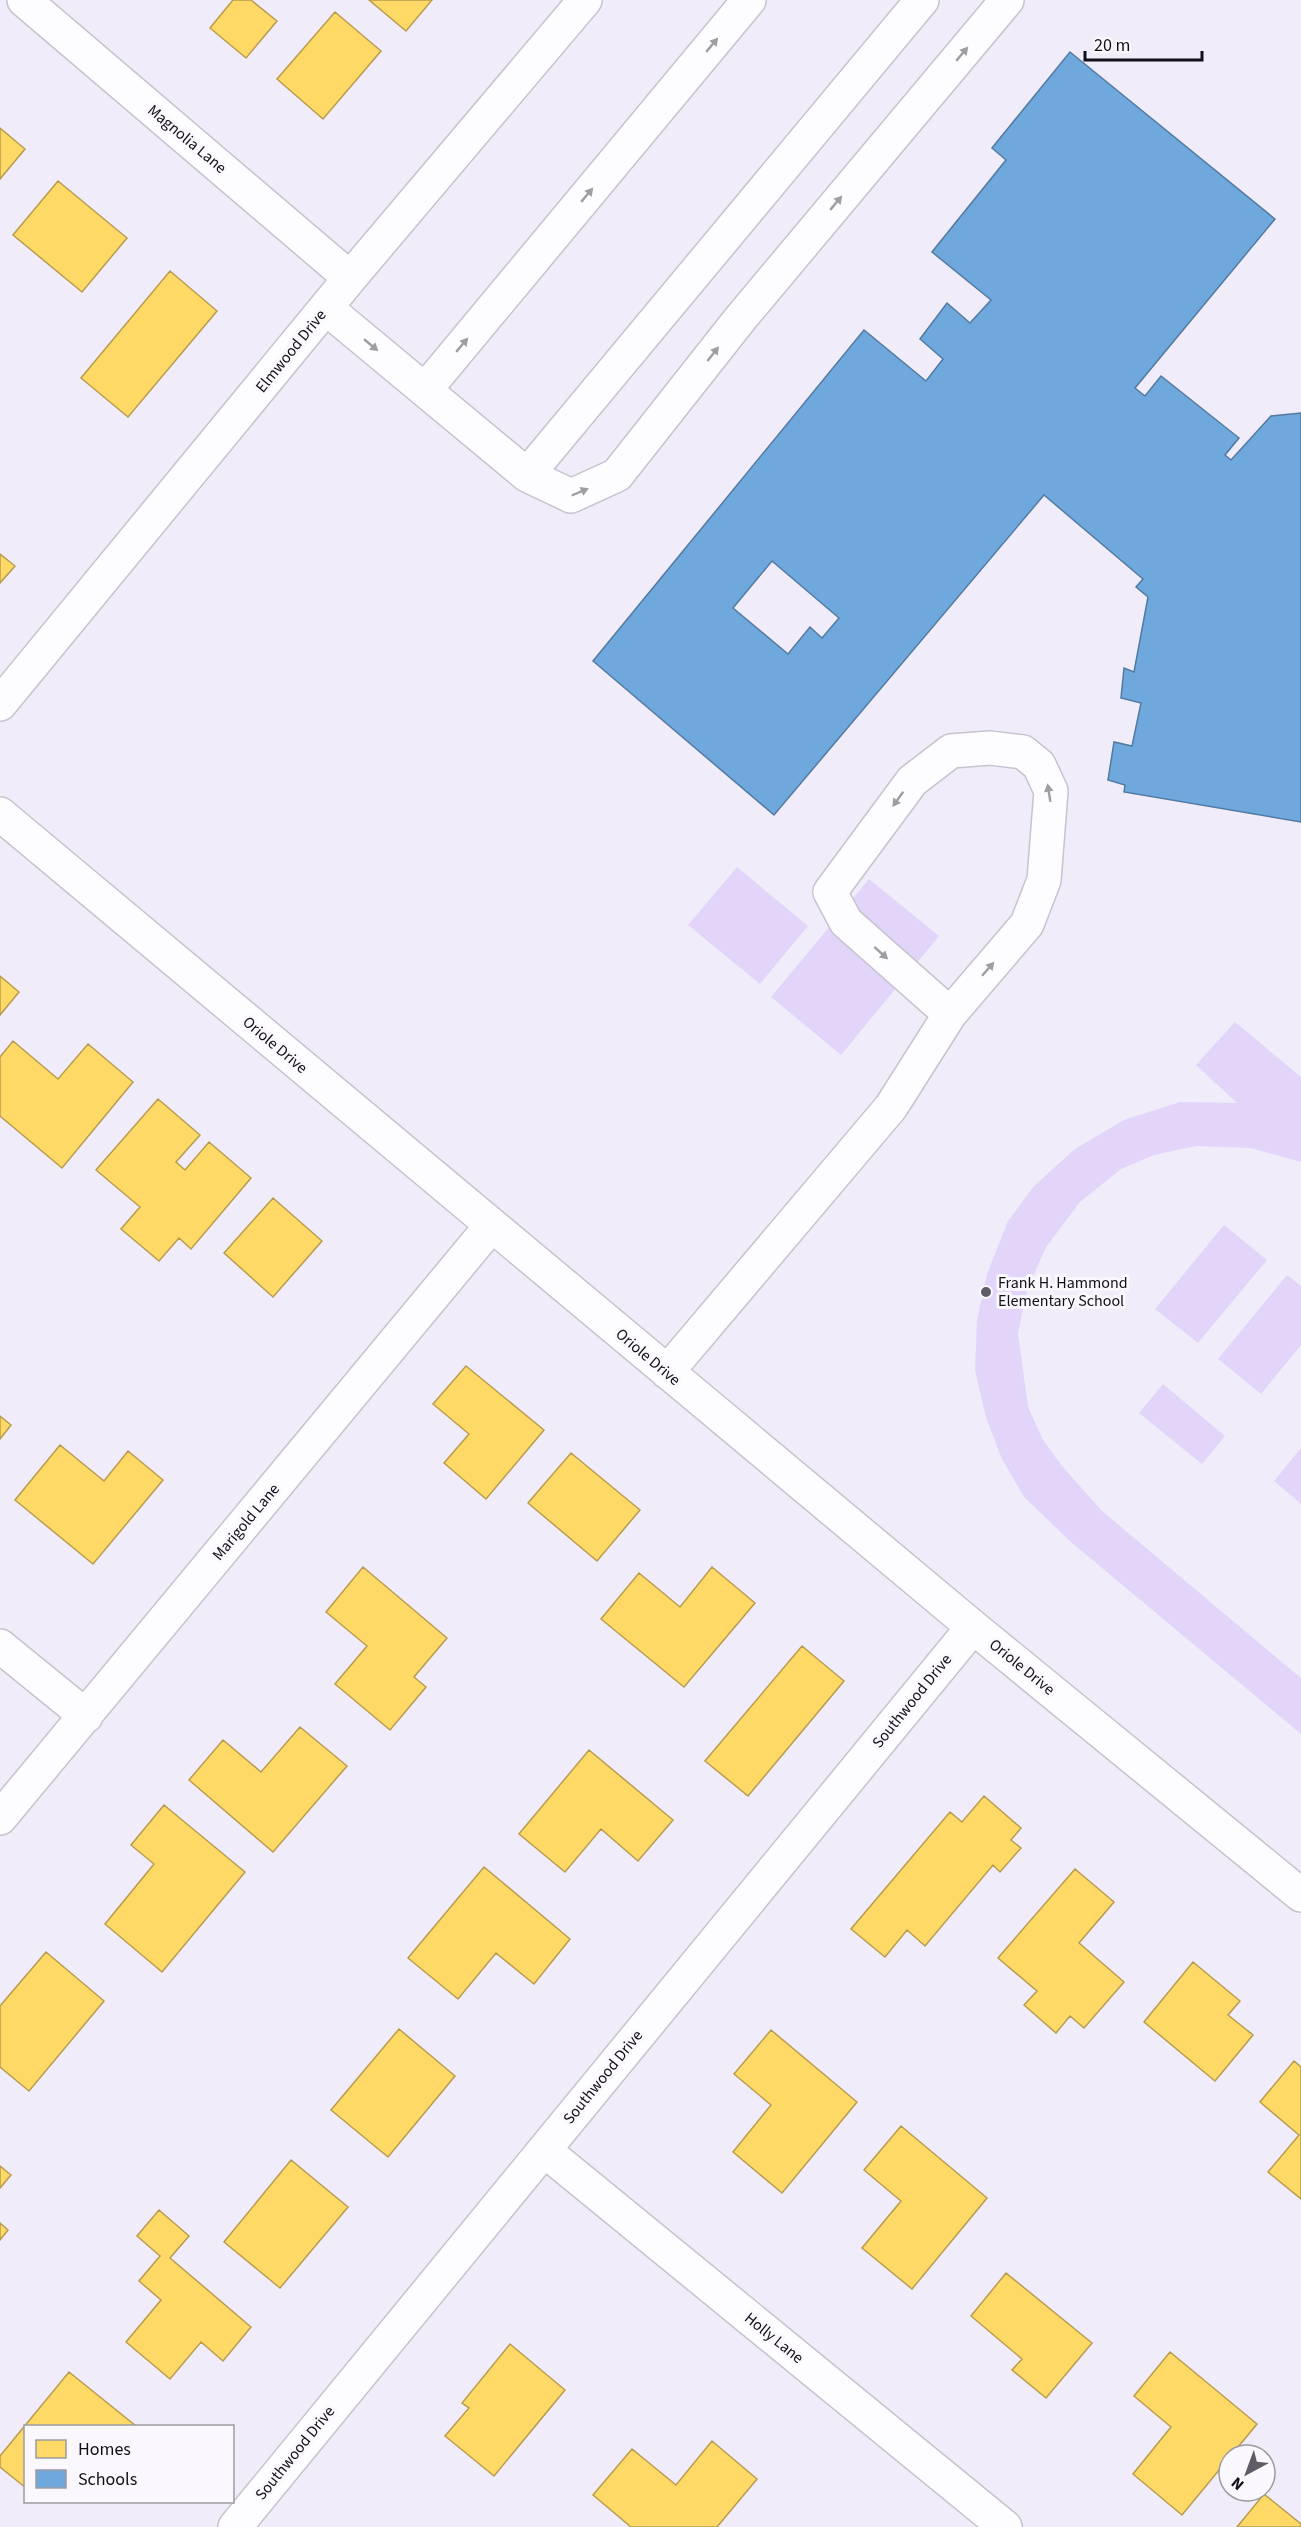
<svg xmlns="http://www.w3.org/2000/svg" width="1301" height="2527" font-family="'Source Sans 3',sans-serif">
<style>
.green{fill:#e3d5f9}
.homes{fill:#ffd966;stroke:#b89c4f;stroke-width:1.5}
.schools{fill:#6fa8dc;stroke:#537aa1;stroke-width:1.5;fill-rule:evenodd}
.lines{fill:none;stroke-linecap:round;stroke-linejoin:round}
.minor-casing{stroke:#c7c3ce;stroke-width:36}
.minor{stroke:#fdfcfe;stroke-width:33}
.oneway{fill:#9f9da2}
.poi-dot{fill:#605c67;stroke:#faf7fd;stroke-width:2}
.labels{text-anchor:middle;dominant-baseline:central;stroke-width:6;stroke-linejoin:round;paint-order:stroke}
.street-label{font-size:16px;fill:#120f18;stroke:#faf7fd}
.poi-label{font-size:16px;fill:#120f18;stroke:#faf7fd;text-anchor:start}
</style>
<rect width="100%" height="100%" fill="#f0ecf9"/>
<path class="green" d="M737,867l71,59 -48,58 -72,-59z
M869,879l70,57 -98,119 -70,-58z
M1235,1022l66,55v85l-50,-14 -55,-2 -42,9 -33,14 -41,33 -34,45 -19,43 -9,43 10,74 15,33 19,26 40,45 199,167v56l-230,-192 -47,-45 -22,-38 -16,-42 -11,-46 2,-51 10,-46 21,-53 26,-35 41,-37 49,-29 56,-18 57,1 -41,-38z
M1224,1225l43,35 -69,83 -43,-34z
M1287,1275l14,11v59l-40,49 -43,-35z
M1163,1384l62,52 -23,28 -63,-51z
M1301,1448v56l-27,-23z"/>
<path class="homes" d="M233,0h18l26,21 -31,37 -36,-30z
M369,0h63l-26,31z
M335,12l46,39 -58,68 -46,-40z
M0,128l25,21 -25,30z
M58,181l69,57 -45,54 -69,-57z
M170,271l47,40 -89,106 -47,-39z
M0,554l15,12 -15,17z
M0,976l19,16 -19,23z
M13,1041l45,38 30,-35 45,38 -71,86 -62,-52v-59z
M158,1099l42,36 -24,27 9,8 24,-28 42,36 -60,71 -12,-11 -20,23 -38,-32 19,-22 -44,-37z
M273,1198l49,43 -49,56 -49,-44z
M466,1366l78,64 -58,69 -42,-36 25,-29 -36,-30z
M0,1416l11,9 -11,14z
M60,1445l44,36 24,-30 35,29 -70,84 -78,-64z
M571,1453l69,57 -43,51 -69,-58z
M363,1567l84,71 -33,39 12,10 -36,43 -55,-46 32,-38 -41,-34z
M712,1567l43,36 -71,84 -83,-68 38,-46 41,34z
M802,1646l42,35 -96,115 -43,-35z
M300,1727l47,39 -74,86 -84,-72 34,-40 38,32z
M589,1750l84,70 -35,41 -37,-32 -36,43 -46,-38z
M984,1796l37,32 -10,12 10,8 -21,24 -7,-7 -68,81 -18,-16 -22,27 -34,-28 99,-117 12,10z
M164,1805l81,67 -83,100 -57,-48 49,-60 -23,-19z
M484,1867l86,72 -36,45 -38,-31 -38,46 -50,-41z
M1075,1869l39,33 -35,41 45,39 -40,46 -14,-12 -14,17 -32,-28 13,-14 -39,-33z
M46,1952l58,49 -75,90 -29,-24v-61z
M1193,1962l47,39 -12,14 25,20 -38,46 -71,-59z
M399,2029l56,47 -67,81 -57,-47z
M771,2030l86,72 -75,91 -49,-41 38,-47 -37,-31z
M1294,2061l7,6v132l-33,-27 31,-37 -39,-33z
M901,2126l86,72 -75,91 -50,-41 39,-47 -37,-31z
M291,2160l57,47 -68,81 -56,-46z
M0,2166l11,9 -11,13z
M159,2210l30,26 -19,22 81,69 -28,34 -22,-19 -31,37 -44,-37 35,-42 -22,-19 21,-25 -23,-20z
M0,2223l8,7 -8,10z
M1006,2273l86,70 -46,55 -34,-28 10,-11 -51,-43z
M510,2344l55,46 -71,86 -49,-40 24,-28 -7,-5z
M1170,2352l87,72 -75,91 -49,-41 38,-47 -37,-31z
M69,2372l67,54h-110v62l-26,-21v-11z
M712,2441l45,38 -40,48h-86l-38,-32 39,-46 44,36z
M1264,2494l37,30v3h-64z"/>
<path class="schools" d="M1070,52l205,167 -140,169 10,8 16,-20 78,62 -14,17 6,5 40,-44 30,-3v409l-177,-30 1,-7 -17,-5 6,-38 18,4 9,-43 -20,-5 3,-30 10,4 14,-75 -12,-10 7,-8 -99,-84 -270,320 -181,-154 271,-331 62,51 17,-22 -23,-20 27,-36 23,20 21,-23 -59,-48 74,-92 -14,-12zM772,561l67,57 -17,20 -12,-11 -22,27 -55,-46z"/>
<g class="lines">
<g class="minor-casing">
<path id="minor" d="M24,0l326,278
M326,308l201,167 44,21 46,-21 123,-156 267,-319
M425,390l324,-390
M527,475l395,-475
M0,704l350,-426 235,-278
M0,814l973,813 328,268
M667,1372l224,-265 59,-93 77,-90 17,-44 7,-89 -12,-26 -16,-13 -33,-4 -39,3 -39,30 -82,111 16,30 104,92
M0,1646l86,70
M0,1818l491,-592
M544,2150l461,377
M235,2527l738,-900"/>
</g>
<use href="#minor" class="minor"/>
</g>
<defs><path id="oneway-solid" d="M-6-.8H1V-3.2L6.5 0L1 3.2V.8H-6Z" transform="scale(1.5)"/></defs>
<g class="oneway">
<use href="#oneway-solid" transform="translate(712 45) rotate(-50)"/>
<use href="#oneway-solid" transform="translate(962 54) rotate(-50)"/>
<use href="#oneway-solid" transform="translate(587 195) rotate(-50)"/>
<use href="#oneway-solid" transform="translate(836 203) rotate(-50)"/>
<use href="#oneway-solid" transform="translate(371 345) rotate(40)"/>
<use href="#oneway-solid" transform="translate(462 345) rotate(-50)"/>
<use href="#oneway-solid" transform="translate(713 354) rotate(-52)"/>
<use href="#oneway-solid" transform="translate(580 492) rotate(-23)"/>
<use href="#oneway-solid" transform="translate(1049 793) rotate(-99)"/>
<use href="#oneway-solid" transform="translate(898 799) rotate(126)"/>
<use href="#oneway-solid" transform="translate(881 953) rotate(42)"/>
<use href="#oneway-solid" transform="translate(988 969) rotate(-49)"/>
</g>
<circle class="poi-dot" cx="986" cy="1292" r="6"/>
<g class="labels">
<g class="street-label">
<text transform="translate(187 139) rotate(40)">Magnolia Lane</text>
<text transform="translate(291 351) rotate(-51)">Elmwood Drive</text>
<text transform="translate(275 1045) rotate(40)">Oriole Drive</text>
<text transform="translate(648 1357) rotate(40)">Oriole Drive</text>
<text transform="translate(246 1522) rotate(-50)">Marigold Lane</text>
<text transform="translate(1022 1667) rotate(39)">Oriole Drive</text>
<text transform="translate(912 1701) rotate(-51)">Southwood Drive</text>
<text transform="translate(603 2077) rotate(-51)">Southwood Drive</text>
<text transform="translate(774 2338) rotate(39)">Holly Lane</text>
<text transform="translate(295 2453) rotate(-51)">Southwood Drive</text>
</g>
<g class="poi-label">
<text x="998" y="1283">Frank H. Hammond<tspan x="998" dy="18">Elementary School</tspan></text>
</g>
</g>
<rect x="24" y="2425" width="210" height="78" fill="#faf7fd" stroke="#9d9aa1" stroke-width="1.5"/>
<rect x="36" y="2440" width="30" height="18" fill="#ffd966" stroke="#9d9aa1" stroke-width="1.5"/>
<text x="78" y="2455" font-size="18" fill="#120f18">Homes</text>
<rect x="36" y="2470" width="30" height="18" fill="#6fa8dc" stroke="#9d9aa1" stroke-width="1.5"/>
<text x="78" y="2485" font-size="18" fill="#120f18">Schools</text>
<g transform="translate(1247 2473) rotate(221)"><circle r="28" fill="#faf7fd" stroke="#9d9aa1" stroke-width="1.5"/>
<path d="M0-4.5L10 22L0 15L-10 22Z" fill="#605c67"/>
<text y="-9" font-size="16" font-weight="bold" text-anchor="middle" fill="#120f18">N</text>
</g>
<path d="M1085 51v9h117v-9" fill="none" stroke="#120f18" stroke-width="3"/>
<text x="1094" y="51" font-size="18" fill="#120f18" stroke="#faf7fd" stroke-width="4.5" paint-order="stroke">20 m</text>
</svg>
